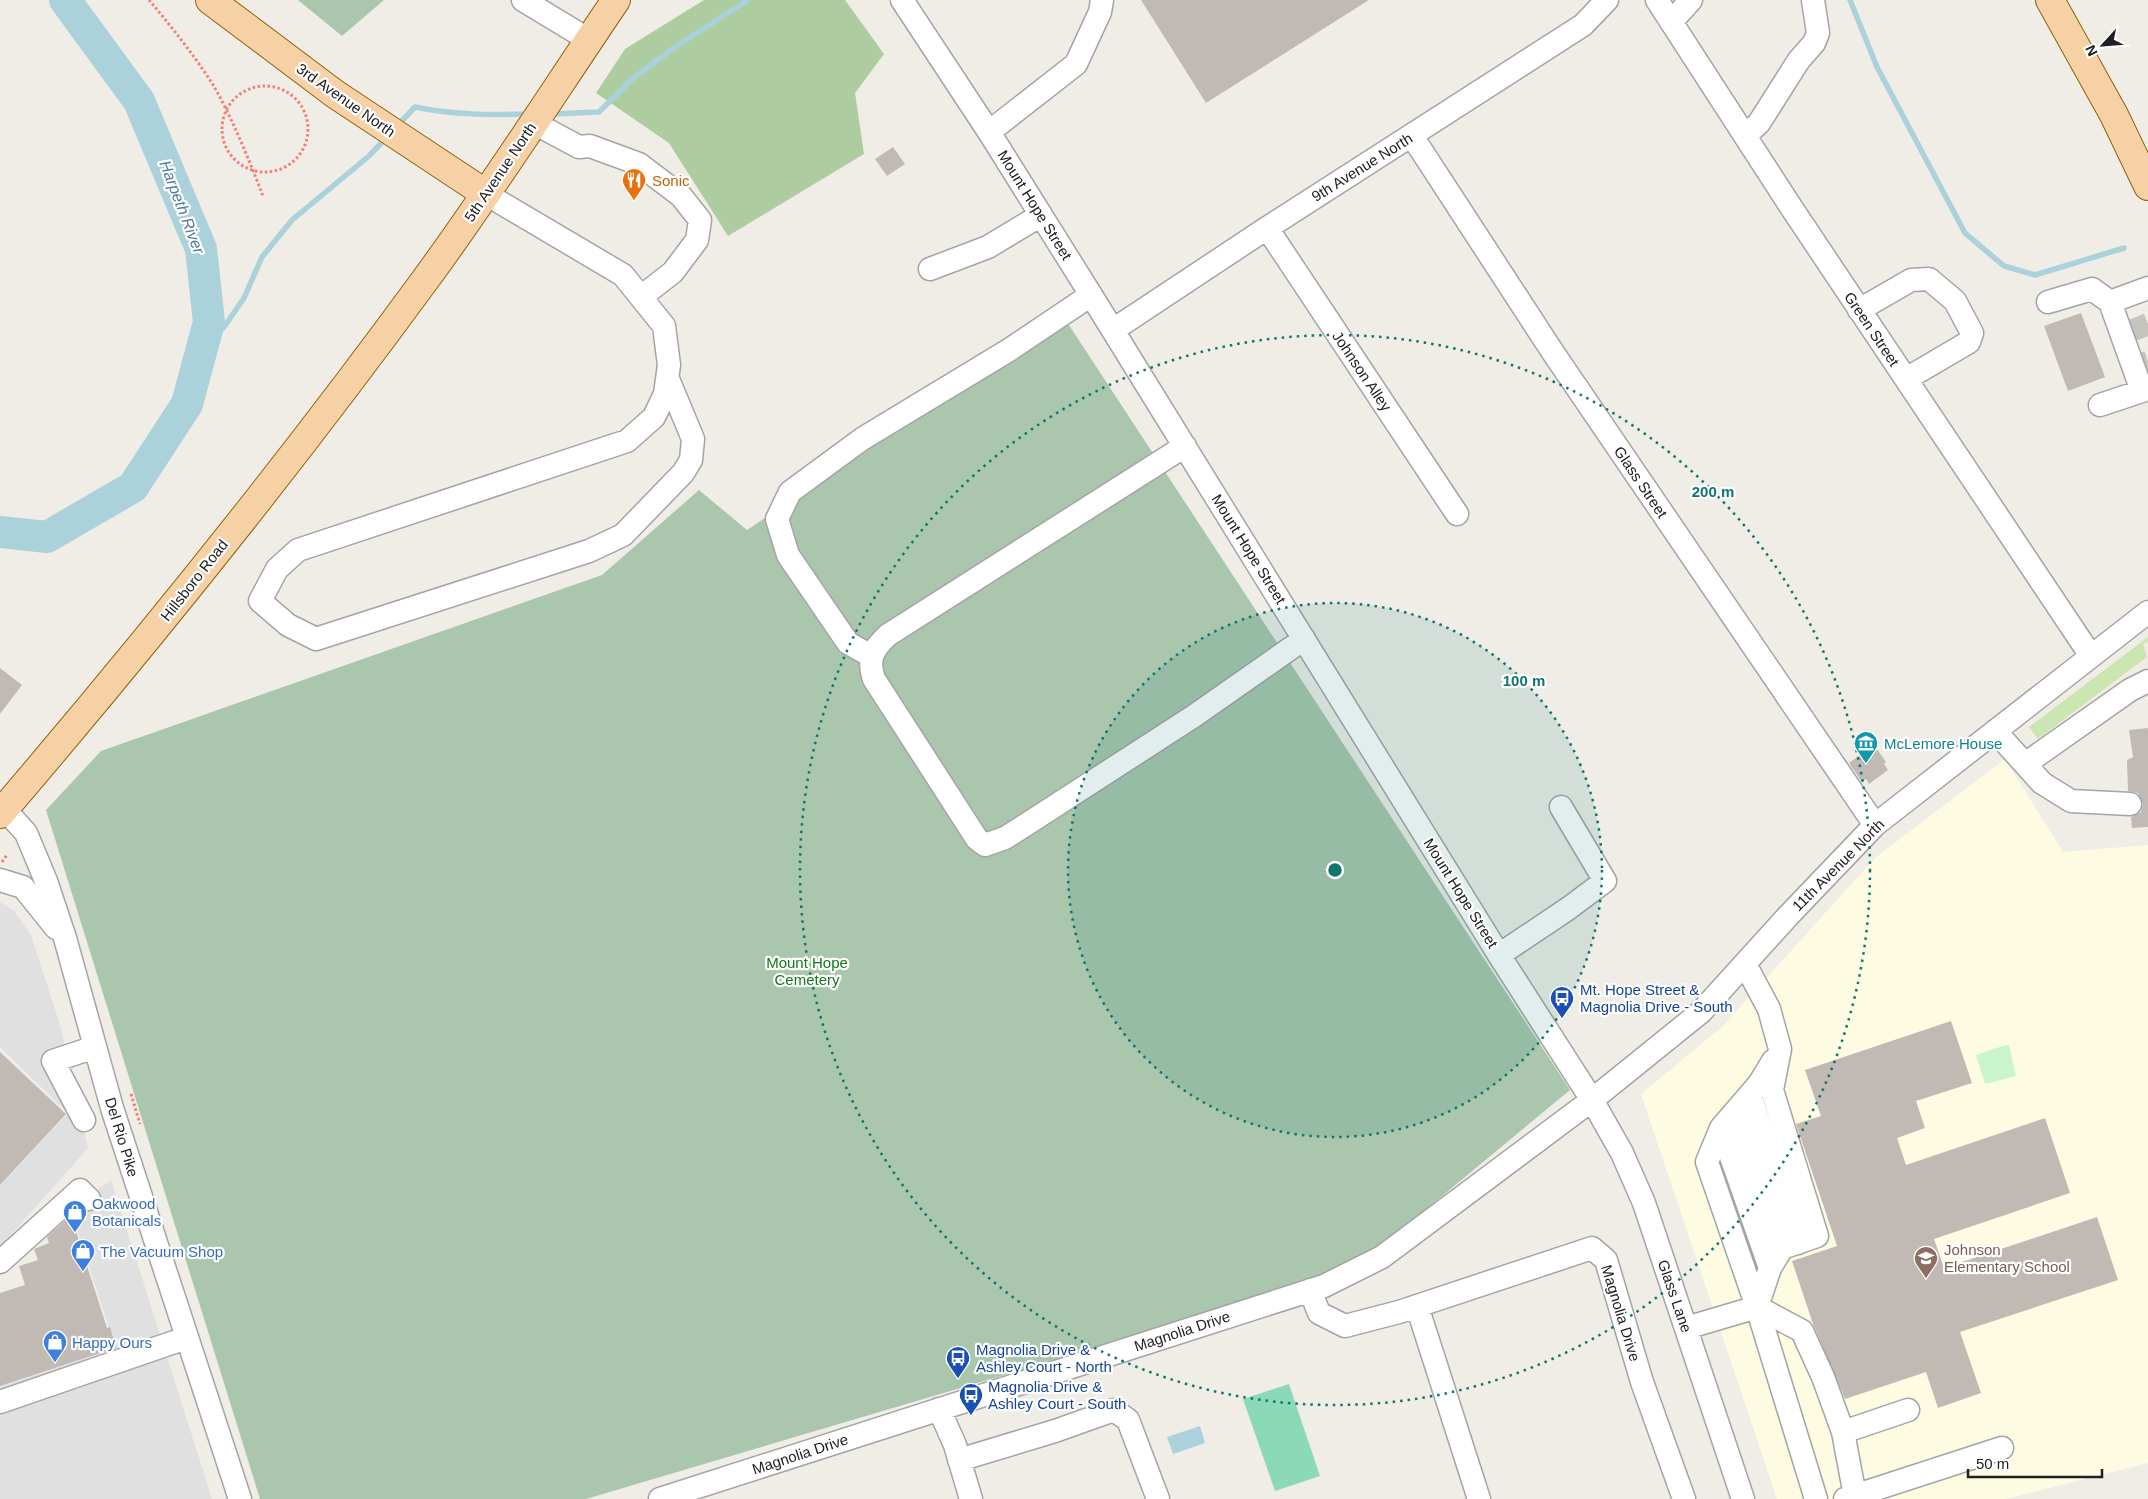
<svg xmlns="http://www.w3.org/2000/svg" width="2148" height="1499" font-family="Arial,sans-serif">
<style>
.education{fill:#fdfce3}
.grass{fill:#cce6b1}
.forest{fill:#adcc9f}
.cemetery{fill:#aac7ad}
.park{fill:#c8f6ca}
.pitch{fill:#8bd9b9}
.parking{fill:#e0e0e0}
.water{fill:#abd1da}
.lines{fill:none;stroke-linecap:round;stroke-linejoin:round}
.stream{stroke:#abd1da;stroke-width:5.5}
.river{stroke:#abd1da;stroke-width:32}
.building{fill:#c0b9b4}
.minor-tunnel{stroke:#c6c4bf;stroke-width:22;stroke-dasharray:22 11;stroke-linecap:butt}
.minor-casing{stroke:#a4a4a4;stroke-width:25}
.major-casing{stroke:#91610a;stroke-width:30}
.path{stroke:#f08177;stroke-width:3;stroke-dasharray:2.5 2.5;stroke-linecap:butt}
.minor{stroke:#fff;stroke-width:22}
.major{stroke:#f6d1a6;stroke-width:28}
.ring{fill:none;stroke:#0f766e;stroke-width:2.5;stroke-dasharray:2.5 5}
.labels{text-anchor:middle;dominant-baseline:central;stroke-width:4.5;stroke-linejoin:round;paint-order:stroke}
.street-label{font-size:15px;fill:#202020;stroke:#fff}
.food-label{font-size:15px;fill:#c56008;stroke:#fff;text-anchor:start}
.culture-label{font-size:15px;fill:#0d838f;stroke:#fff;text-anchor:start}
.park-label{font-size:15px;fill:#137819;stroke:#fff}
.transit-label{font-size:15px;fill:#164399;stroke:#fff;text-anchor:start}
.shop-label{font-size:15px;fill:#366cbe;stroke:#fff;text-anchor:start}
.education-label{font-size:15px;fill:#785e54;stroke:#fff;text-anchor:start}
.water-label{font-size:16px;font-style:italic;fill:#4f7aa2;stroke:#fff}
.centre{fill:#0f766e;stroke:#fff;stroke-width:2.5}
.ring-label{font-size:15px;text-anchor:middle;font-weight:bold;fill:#0f766e;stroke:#fff;stroke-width:4.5;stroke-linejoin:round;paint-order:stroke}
</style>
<rect width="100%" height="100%" fill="#f0ede7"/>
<path class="education" d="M2005,759l58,93 85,-7v618l-143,36h-228l-136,-405 83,-69 151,-167z"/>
<path class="grass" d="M2148,637v5l-5,2 4,13 -109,82 -9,-12z"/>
<path class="forest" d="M704,0h141l39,54 -29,39 9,61 -136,82 -59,-93 -73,-50 29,-44z"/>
<path class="cemetery" d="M298,0h86l-42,36z
M1065,319l505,771 -221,183 -763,226h-326l-214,-689 55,-59 501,-176 97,-85 48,40z"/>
<path class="park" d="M2006,1045h3l7,31 -31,8 -9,-29z"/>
<path class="pitch" d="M1289,1384l31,92 -45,15 -32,-92z"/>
<path class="parking" d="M0,902l14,9 17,24 30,93 27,120 -88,99v-61l68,-73 -68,-66z
M111,1180l101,319h-212v-113l116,-37 -46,-141z"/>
<path class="water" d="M1200,1426l5,17 -32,11 -6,-17z"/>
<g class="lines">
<path class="stream" d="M1850,0l27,67 88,166 39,33 31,9 89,-27
M551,114l48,-2 33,-33 43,-32 73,-47
M397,126l18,-19c38,8 75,8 114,7
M204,341l20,-14 20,-29 18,-41 30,-37 77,-64 17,-18"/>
<path class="river" d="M0,532l47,5 86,-50 54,-83 22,-82 -8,-73 -62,-148 -74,-101"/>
</g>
<path class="building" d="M1141,0h228l-163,103z
M893,147l12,17 -18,12 -12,-17z
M2081,313l24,64 -37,14 -24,-65z
M0,668l22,17 -22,29z
M2148,728v99l-16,1 -1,-11 10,-5 2,-8 -5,-11 -10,-2 -1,-31 6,-3 -4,-27z
M1874,745l12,17 -2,2 4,6 -19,14 -3,-5 -4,3 -13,-19z
M1951,1021l21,62 -56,18 9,27 -28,10 9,27 139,-47 25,75 -136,46 10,29 153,-51 21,63 -158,52 21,61 -43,15 -12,-36 -81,27 -32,-75 -21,-63 45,-15 -41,-122 25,-8 -16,-46z
M0,1052l66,62 -66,71z
M72,1219l35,109 3,-1 6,21 -116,38v-93l25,-8 -6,-19 19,-6 -4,-11 15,-6 -2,-6 19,-17z"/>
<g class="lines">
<path class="minor-tunnel" d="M2131,331l17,-7
M2142,364l6,-2"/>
<g class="minor-casing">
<path id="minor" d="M523,0l66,40
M902,0l87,132 102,163 408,660 93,145 30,53 22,50 99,296
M1657,0l134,207 300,449
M1671,22l20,-22
M534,123l45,24 11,-1 49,18 42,32 19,24 -3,20 -24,32 -32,25
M989,132l87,-68 24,-52 2,-12
M1412,136l140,215 323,474
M1745,136l14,-13 40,-63 15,-17 4,-10 -5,-33
M486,194l137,81 41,51 5,39 -4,29 -11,23 -27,24 -329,109 -21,19 -17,32 28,24 28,14 273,-88 34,-16 60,-62 8,-13 2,-21 -25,-60
M1267,228l190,286
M930,269l58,-22 53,-32
M2048,302l44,-13 18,13 38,-14
M2110,302l32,89 6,-2
M1859,310l52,-30 18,-1 26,22 17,32 -3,9 -63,37
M1113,330l154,-102 316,-203 24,-25
M2100,405l42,-14
M1185,446l-297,189c-15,14 -21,24 -14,44l103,160 8,6 20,-7 22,-14 167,-108 110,-77
M871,656l-23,-13 -60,-88 -11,-36 13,-27 72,-53 147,-89 82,-55
M1995,731l47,52 29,18 59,3
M2025,764l105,-74 18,-9
M0,804l26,29 20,48 19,57 47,170 128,391
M0,880l23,7 33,41
M1499,955l70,-47 36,-27 -44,-74
M1745,964l24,45 11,40 -8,41 45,146 -35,12 -12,20 -13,39
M1750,1095l48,148
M1736,1111l46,137
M84,1120l-31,-59 42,-14
M1721,1128l-14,34 50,145 59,192
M0,1262l80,-72 9,9
M1770,1268l-49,-140 38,-44 14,-23
M1310,1290l9,23 26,13 54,-14 193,-64 14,12 36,122 42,117
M1417,1306l62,193
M1686,1328l71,-21 45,24 21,46 20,55 12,64
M0,1402l186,-64
M939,1409l16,36 16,54
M1843,1432l65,-22
M959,1460l96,-29 59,-21 14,10 30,79
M660,1499l664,-213 58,-29 210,-157 109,-88 87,-96 87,-91 273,-213
M1845,1499l157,-51"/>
</g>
<g class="major-casing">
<path id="major" d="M210,0l125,94 151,100
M2050,0l64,115 34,71
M0,814c148,-173 291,-351 425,-534 67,-91 128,-187 191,-280"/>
</g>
<path class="path" d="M149,0c22,26 44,54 63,83 20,34 37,77 51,113
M222 129a43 43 0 1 1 86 0a43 43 0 1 1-86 0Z
M2,862l5,-7
M131,1094l9,30"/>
<use href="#minor" class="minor"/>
<use href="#major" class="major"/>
</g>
<circle cx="1335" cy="870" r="267" fill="#0f766e" fill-opacity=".12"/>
<g class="ring">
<circle cx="1335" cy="870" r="267"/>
<circle cx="1335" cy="870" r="535"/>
</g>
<defs>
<g id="restaurant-pin" transform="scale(1.25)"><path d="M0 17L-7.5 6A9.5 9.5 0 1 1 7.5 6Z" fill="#e8710a" stroke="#fff"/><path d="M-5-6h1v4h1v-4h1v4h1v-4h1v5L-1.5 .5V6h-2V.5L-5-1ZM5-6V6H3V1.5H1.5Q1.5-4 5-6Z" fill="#fff"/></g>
<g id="museum-pin" transform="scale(1.25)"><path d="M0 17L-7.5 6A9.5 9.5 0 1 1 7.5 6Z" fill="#0f9aa8" stroke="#fff"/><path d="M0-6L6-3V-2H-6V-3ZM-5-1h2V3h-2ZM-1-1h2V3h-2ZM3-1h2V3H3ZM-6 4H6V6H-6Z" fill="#fff"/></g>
<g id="bus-pin" transform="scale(1.25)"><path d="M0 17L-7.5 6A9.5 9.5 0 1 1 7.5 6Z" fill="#1a4fb4" stroke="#fff"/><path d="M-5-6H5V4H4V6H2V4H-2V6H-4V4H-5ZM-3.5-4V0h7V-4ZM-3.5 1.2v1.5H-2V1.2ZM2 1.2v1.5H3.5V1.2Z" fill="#fff"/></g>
<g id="shop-pin" transform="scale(1.25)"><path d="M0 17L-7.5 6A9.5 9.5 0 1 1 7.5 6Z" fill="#3f7fe0" stroke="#fff"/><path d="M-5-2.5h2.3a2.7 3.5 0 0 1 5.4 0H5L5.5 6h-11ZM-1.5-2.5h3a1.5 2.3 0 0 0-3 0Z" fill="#fff"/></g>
<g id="school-pin" transform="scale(1.25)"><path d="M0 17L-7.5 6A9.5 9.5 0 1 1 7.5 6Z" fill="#8d6e63" stroke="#fff"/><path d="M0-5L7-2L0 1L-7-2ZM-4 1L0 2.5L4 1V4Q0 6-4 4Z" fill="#fff"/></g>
</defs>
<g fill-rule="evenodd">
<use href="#restaurant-pin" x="634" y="180"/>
<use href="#museum-pin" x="1866" y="743"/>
<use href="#bus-pin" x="1562" y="998"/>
<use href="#shop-pin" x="75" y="1212"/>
<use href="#shop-pin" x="83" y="1251"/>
<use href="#school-pin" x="1926" y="1258"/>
<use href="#shop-pin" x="55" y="1342"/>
<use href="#bus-pin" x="958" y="1358"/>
<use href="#bus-pin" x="971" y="1395"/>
</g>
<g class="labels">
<g class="street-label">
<text transform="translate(346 100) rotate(35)">3rd Avenue North</text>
<text transform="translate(1362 167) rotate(-32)">9th Avenue North</text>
<text transform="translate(500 172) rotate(-56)">5th Avenue North</text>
<text transform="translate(1035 205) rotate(58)">Mount Hope Street</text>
<text transform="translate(1872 329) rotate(56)">Green Street</text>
<text transform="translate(1362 371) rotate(56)">Johnson Alley</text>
<text transform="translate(1641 482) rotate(56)">Glass Street</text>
<text transform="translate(1249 549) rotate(58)">Mount Hope Street</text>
<text transform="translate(194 580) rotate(-52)">Hillsboro Road</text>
<text transform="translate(1838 865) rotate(-45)">11th Avenue North</text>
<text transform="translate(1461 893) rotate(58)">Mount Hope Street</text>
<text transform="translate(122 1137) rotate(73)">Del Rio Pike</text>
<text transform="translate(1675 1296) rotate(71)">Glass Lane</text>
<text transform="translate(1621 1313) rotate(73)">Magnolia Drive</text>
<text transform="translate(1182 1331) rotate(-18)">Magnolia Drive</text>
<text transform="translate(800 1454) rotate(-18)">Magnolia Drive</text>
</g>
<g class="food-label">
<text x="652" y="180">Sonic</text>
</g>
<g class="culture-label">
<text x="1884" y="743">McLemore House</text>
</g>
<g class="park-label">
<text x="807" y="962">Mount Hope<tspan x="807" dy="17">Cemetery</tspan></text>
</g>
<g class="transit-label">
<text x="1580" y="989">Mt. Hope Street &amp;<tspan x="1580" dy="17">Magnolia Drive - South</tspan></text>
<text x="976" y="1349">Magnolia Drive &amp;<tspan x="976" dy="17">Ashley Court - North</tspan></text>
<text x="988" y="1386">Magnolia Drive &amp;<tspan x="988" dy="17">Ashley Court - South</tspan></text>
</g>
<g class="shop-label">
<text x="92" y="1203">Oakwood<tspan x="92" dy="17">Botanicals</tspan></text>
<text x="100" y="1251">The Vacuum Shop</text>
<text x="72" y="1342">Happy Ours</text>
</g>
<g class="education-label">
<text x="1944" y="1249">Johnson<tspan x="1944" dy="17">Elementary School</tspan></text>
</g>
<g class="water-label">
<text transform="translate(182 207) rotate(69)">Harpeth River</text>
</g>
</g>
<circle cx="1335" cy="870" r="8" class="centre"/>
<g class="ring-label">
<text x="1713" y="497">200 m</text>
<text x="1524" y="686">100 m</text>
</g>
<g transform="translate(2103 45) rotate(244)" stroke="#ffffff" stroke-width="4" paint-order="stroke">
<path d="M0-4L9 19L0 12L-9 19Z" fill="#202020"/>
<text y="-8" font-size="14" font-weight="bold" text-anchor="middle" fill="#202020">N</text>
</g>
<path d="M1968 1469v8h134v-8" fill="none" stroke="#202020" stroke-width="2.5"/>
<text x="1976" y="1469" font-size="15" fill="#202020" stroke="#ffffff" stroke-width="4" paint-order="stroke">50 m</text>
</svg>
